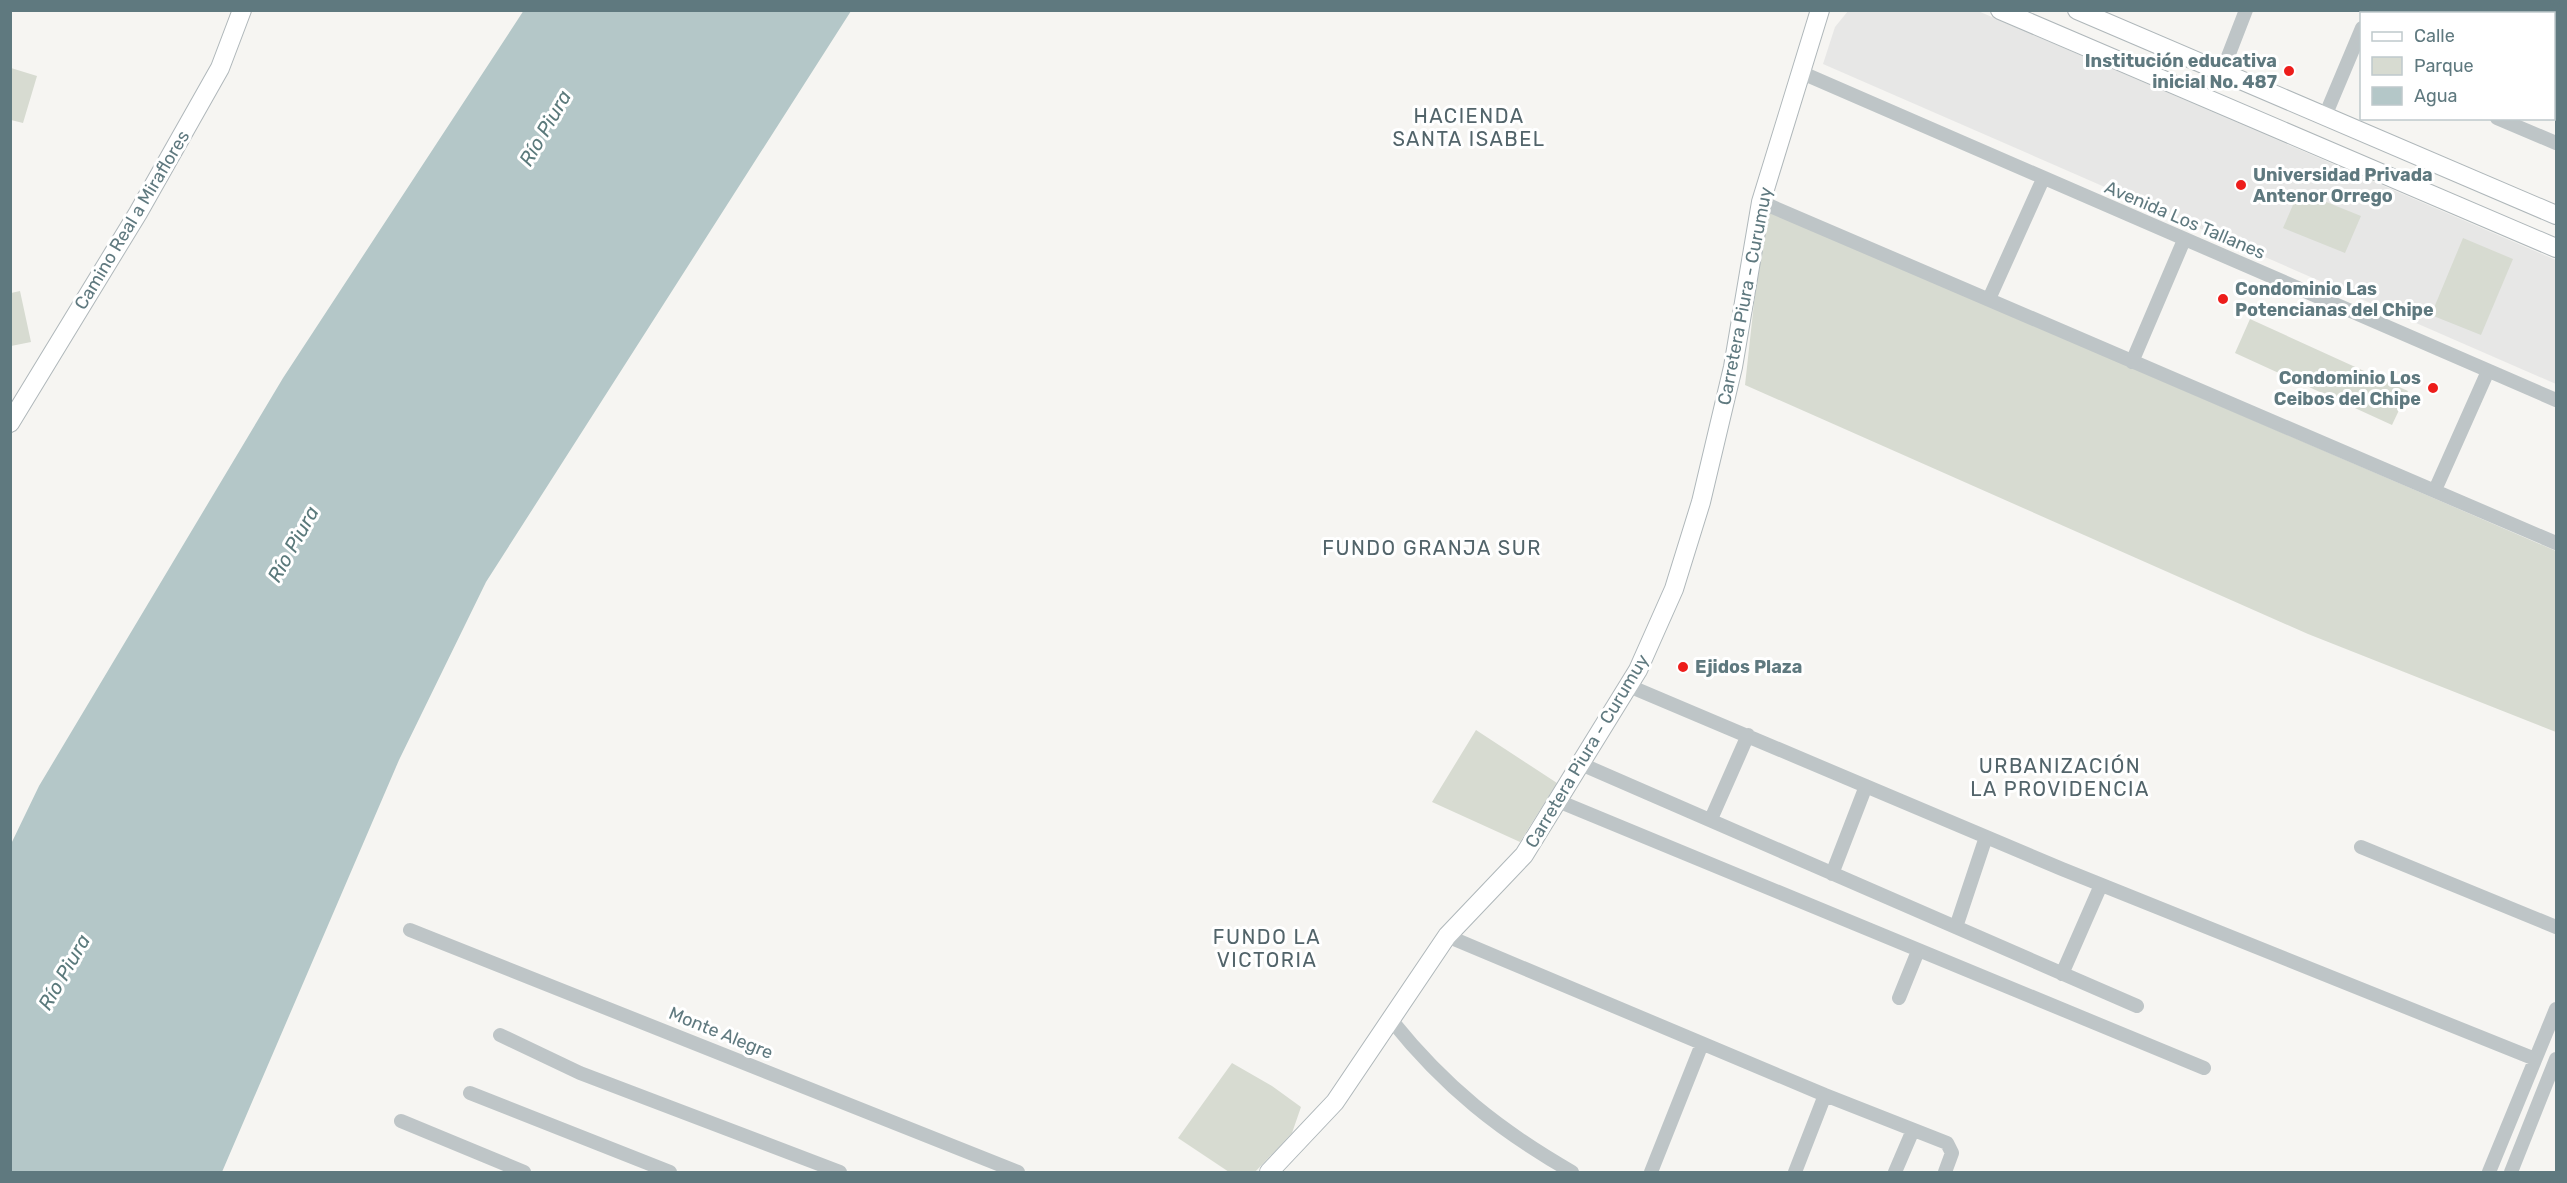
<svg xmlns="http://www.w3.org/2000/svg" width="2567" height="1183" font-family="Rubik,sans-serif">
<style>
.built{fill:#e7e7e6}
.green{fill:#d7dbd1}
.water{fill:#b4c7c8}
.lines{fill:none;stroke-linecap:round;stroke-linejoin:round}
.major-casing{stroke:#afb7ba;stroke-width:20}
.minor{stroke:#bec5c7;stroke-width:14}
.major{stroke:#fff;stroke-width:18}
.poi-dot{fill:#ed1d1b;stroke:#fff;stroke-width:2}
.labels{text-anchor:middle;dominant-baseline:central;stroke-width:6;stroke-linejoin:round;paint-order:stroke}
.poi-label{font-size:18px;font-weight:bold;fill:#5f797f;stroke:#fff;text-anchor:start}
.street-label{font-size:18px;fill:#5f797f;stroke:#fff}
.neighbourhood-label{font-size:20px;letter-spacing:1.5px;fill:#52646a;stroke:#fff}
.water-label{font-size:20px;font-style:italic;fill:#5a797b;stroke:#fff}
</style>
<rect width="100%" height="100%" fill="#f6f5f2"/>
<path class="built" d="M1848,11h130l578,249v124l-733,-320 12,-37z"/>
<path class="green" d="M11,68l26,8 -14,47 -12,-3z
M2299,191l62,25 -16,37 -62,-25z
M1769,211l787,340v181l-248,-98 -563,-249 10,-91z
M2463,238l50,21 -32,76 -50,-20z
M20,291l11,51 -20,4v-53z
M2250,319l158,72 -16,34 -157,-72z
M1476,730l81,53 -37,59 -88,-40z
M1232,1063l40,23 29,21 -9,26 -37,39h-26l-51,-34z"/>
<path class="water" d="M524,10l327,1 -365,571 -87,178 -177,412h-211v-328l28,-58 244,-408z"/>
<g class="lines">
<g class="major-casing">
<path id="major" d="M2000,10l556,238
M2077,10l479,205
M10,423l128,-210 82,-145 22,-58
M1269,1172l66,-70 112,-166 77,-81 114,-185 36,-81 27,-87 32,-135 28,-165 59,-192"/>
</g>
<path class="minor" d="M2368,14l1,-4
M2554,33l2,-7
M1800,72l756,328
M2222,72l24,-62
M2325,116l37,-88
M2497,118l59,25
M1761,202l795,341
M1989,299l54,-120
M2132,362l52,-122
M2435,490l53,-119
M1629,686l433,183 473,190
M1581,764l556,242
M1558,801l646,267
M1711,819l37,-84
M2361,847l195,80
M1832,874l34,-88
M1956,927l30,-90
M410,930l608,242
M1447,936l378,159 122,48 5,10 -7,19
M2062,974l39,-89
M1899,998l19,-47
M1392,1021c53,66 107,109 180,151
M500,1035l80,38 260,99
M470,1093l200,79
M401,1121l123,51
M1651,1172l51,-128
M1795,1172l30,-77
M1895,1172l18,-42
M2489,1172l67,-163
M2511,1172l45,-113"/>
<use href="#major" class="major"/>
</g>
<g class="poi-dot">
<circle cx="2289" cy="71" r="6"/>
<circle cx="2241" cy="185" r="6"/>
<circle cx="2223" cy="299" r="6"/>
<circle cx="2433" cy="388" r="6"/>
<circle cx="1683" cy="667" r="6"/>
</g>
<g class="labels">
<g class="poi-label">
<text x="2277" y="61" text-anchor="end">Institución educativa<tspan x="2277" dy="21">inicial No. 487</tspan></text>
<text x="2253" y="175">Universidad Privada<tspan x="2253" dy="21">Antenor Orrego</tspan></text>
<text x="2235" y="289">Condominio Las<tspan x="2235" dy="21">Potencianas del Chipe</tspan></text>
<text x="2421" y="378" text-anchor="end">Condominio Los<tspan x="2421" dy="21">Ceibos del Chipe</tspan></text>
<text x="1695" y="667">Ejidos Plaza</text>
</g>
<g class="street-label">
<text transform="translate(132 220) rotate(-59)">Camino Real a Miraflores</text>
<text transform="translate(2185 220) rotate(23)">Avenida Los Tallanes</text>
<text transform="translate(1745 296) rotate(-79)">Carretera Piura - Curumuy</text>
<text transform="translate(1587 751) rotate(-59)">Carretera Piura - Curumuy</text>
<text transform="translate(721 1033) rotate(22)">Monte Alegre</text>
</g>
<g class="neighbourhood-label">
<text x="1469" y="116">HACIENDA<tspan x="1469" dy="23">SANTA ISABEL</tspan></text>
<text x="1432" y="548">FUNDO GRANJA SUR</text>
<text x="2060" y="766">URBANIZACIÓN<tspan x="2060" dy="23">LA PROVIDENCIA</tspan></text>
<text x="1267" y="937">FUNDO LA<tspan x="1267" dy="23">VICTORIA</tspan></text>
</g>
<g class="water-label">
<text transform="translate(545 128) rotate(-60)">Río Piura</text>
<text transform="translate(293 544) rotate(-61)">Río Piura</text>
<text transform="translate(64 972) rotate(-60)">Río Piura</text>
</g>
</g>
<rect width="2567" height="1183" fill="none" stroke="#5f797f" stroke-width="24"/>
<rect x="2360" y="12" width="195" height="108" fill="#ffffff" stroke="#bfc9cc" stroke-width="1.5"/>
<rect x="2372" y="32" width="30" height="9" fill="#ffffff" stroke="#bfc9cc" stroke-width="1.5"/>
<text x="2414" y="42" font-size="18" fill="#5f797f">Calle</text>
<rect x="2372" y="57" width="30" height="18" fill="#d7dbd1" stroke="#bfc9cc" stroke-width="1.5"/>
<text x="2414" y="72" font-size="18" fill="#5f797f">Parque</text>
<rect x="2372" y="87" width="30" height="18" fill="#b4c7c8" stroke="#bfc9cc" stroke-width="1.5"/>
<text x="2414" y="102" font-size="18" fill="#5f797f">Agua</text>
</svg>
